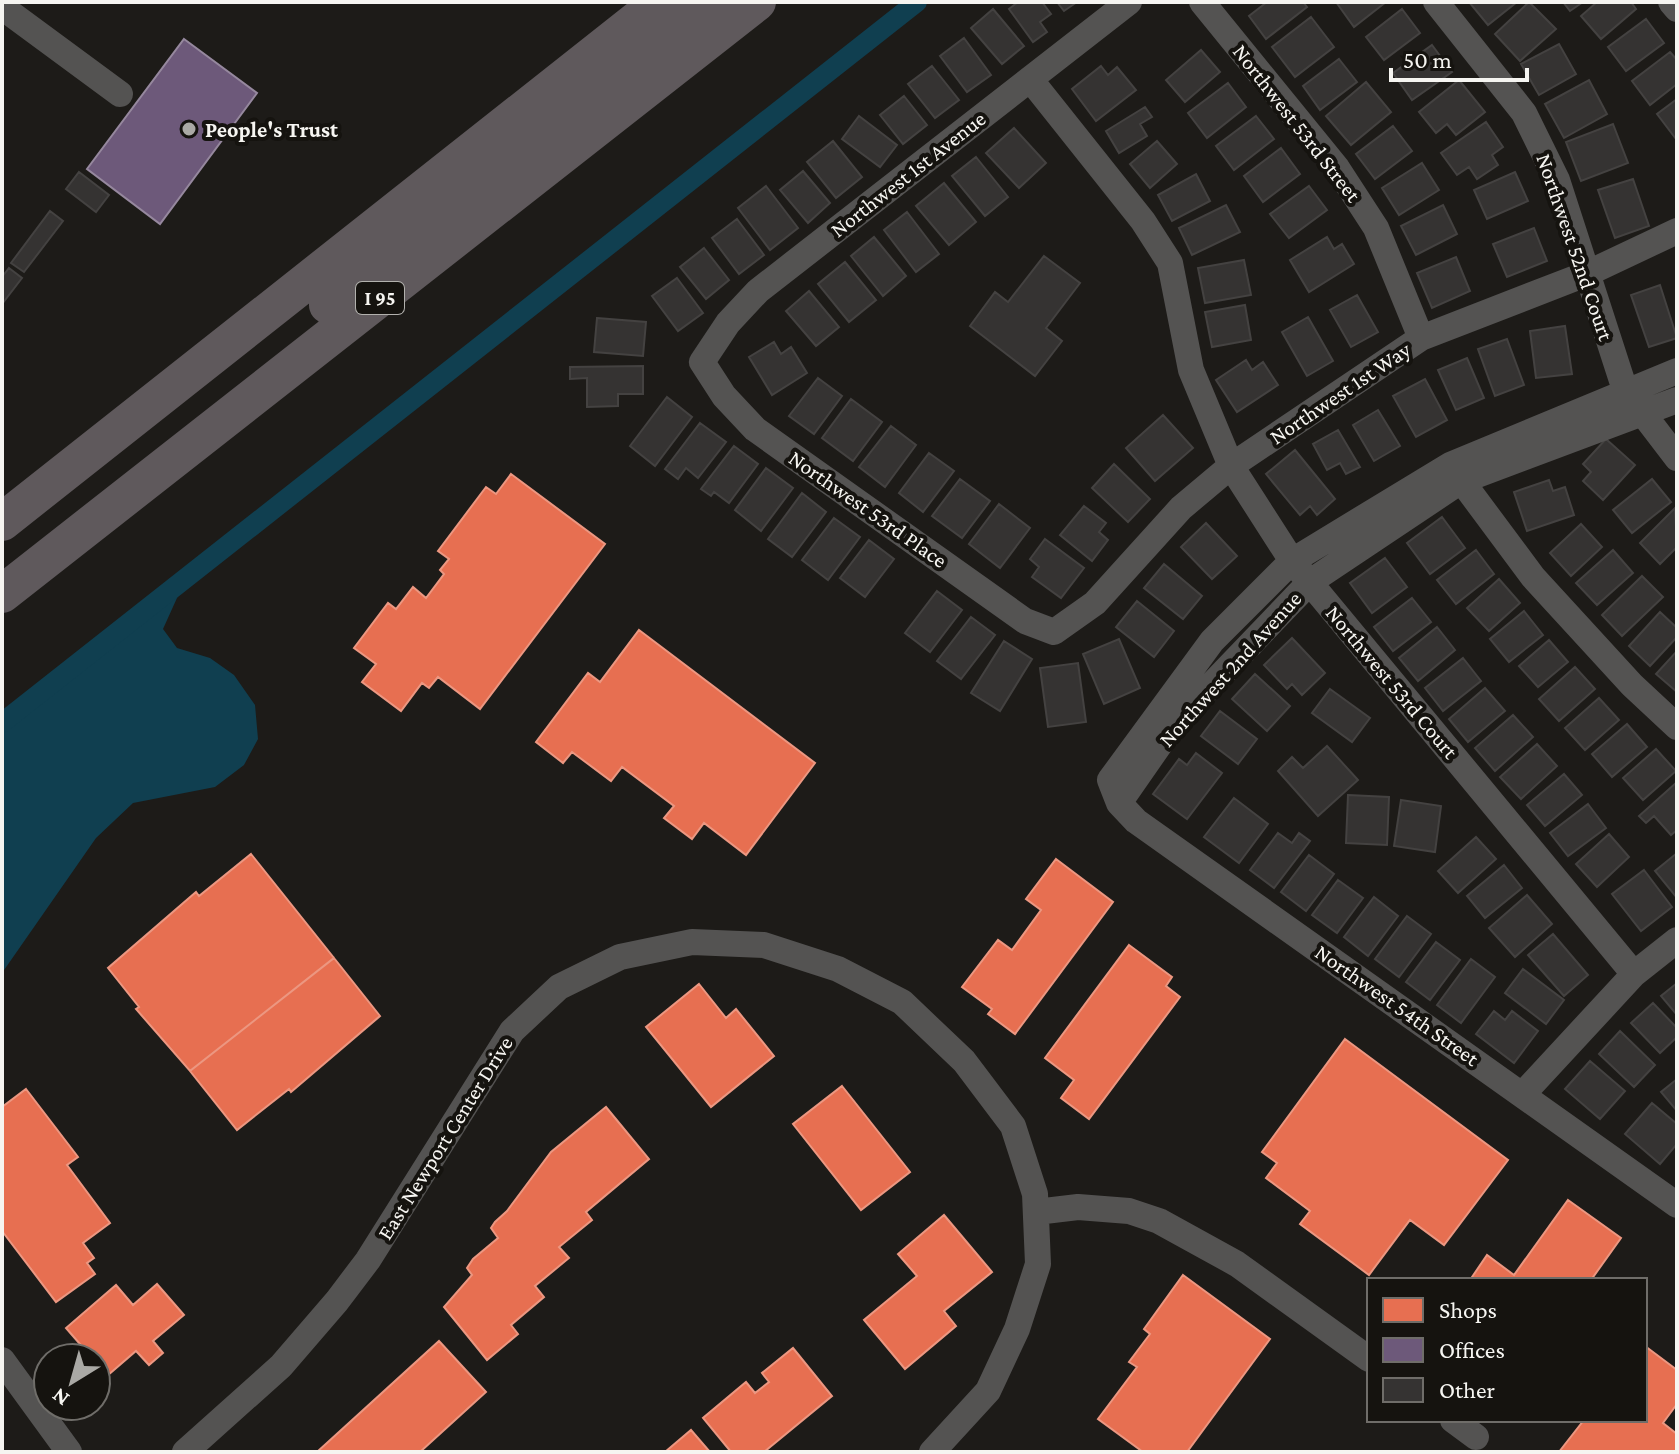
<svg xmlns="http://www.w3.org/2000/svg" width="1679" height="1454" font-family="'Crimson Pro',serif">
<style>
.water{fill:#103f50}
.shops{fill:#e76f51;stroke:#ec9781;stroke-width:2}
.offices{fill:#6d597a;stroke:#96889e;stroke-width:2}
.lines{fill:none;stroke-linecap:round;stroke-linejoin:round}
.canal{stroke:#103f50;stroke-width:20}
.building{fill:#353332;stroke:#444241;stroke-width:2}
.minor{stroke:#545352;stroke-width:26}
.highway{stroke:#5f595c;stroke-width:38}
.poi-dot{fill:#aaa9a5;stroke:#15130f;stroke-width:3}
.labels{text-anchor:middle;dominant-baseline:central;stroke-width:8;stroke-linejoin:round;paint-order:stroke}
.shield{fill:#15130f;stroke:#b2b1ad;stroke-width:2}
.shield-label{font-size:20px;font-weight:bold;fill:#f6f5f1}
.street-label{font-size:22px;fill:#f6f5f1;stroke:#15130f}
.poi-label{font-size:22px;font-weight:bold;fill:#f6f5f1;stroke:#15130f;text-anchor:start}
</style>
<rect width="100%" height="100%" fill="#1d1b18"/>
<path class="water" d="M186,578l-23,51 14,19 33,10 24,17 21,30 3,34 -14,26 -29,22 -82,16 -37,35 -94,135v-250z"/>
<path class="shops" d="M511,474l94,70 -125,165 -42,-32 -9,11 -7,-5 -21,28 -39,-29 14,-18 -22,-16 34,-45 8,6 17,-22 13,11 18,-24 -4,-4 9,-11 -11,-8 48,-64 10,7z
M639,630l176,133 -69,92 -42,-32 -12,16 -28,-21 10,-12 -52,-39 -11,14 -39,-29 -9,11 -27,-21 52,-69 12,9z
M251,854l83,104 -144,113 -54,-62 3,-2 -31,-39 88,-76 3,4z
M1056,859l57,43 -98,132 -27,-20 4,-5 -30,-22 36,-47 14,10 29,-40 -15,-11z
M1129,945l43,32 -6,9 14,11 -91,122 -28,-21 13,-18 -29,-22z
M334,958l46,58 -89,76 -2,-3 -52,41 -47,-59z
M699,984l27,34 10,-9 38,47 -63,51 -65,-80z
M1345,1039l163,121 -64,85 -34,-25 -41,55 -69,-51 10,-13 -44,-33 11,-15 -15,-11z
M842,1086l68,86 -49,38 -68,-86z
M26,1089l52,68 -11,8 43,58 -27,20 11,15 -7,5 8,11 -39,28 -54,-71v-124z
M606,1107l43,52 -63,53 6,8 -33,27 10,11 -34,28 9,11 -33,28 7,9 -31,26 -43,-53 28,-32 -5,-7 6,-9 25,-21 -7,-10 4,-6 12,-11 44,-59z
M1568,1200l53,38 -30,42h-121l17,-25 27,20z
M944,1215l48,57 -48,39 12,15 -51,43 -41,-49 53,-44 -19,-22z
M1183,1275l87,64 -83,113h-44l-45,-33 39,-52 -8,-5 21,-28 -6,-5z
M157,1284l27,31 -31,26 10,12 -14,12 -13,-14 -29,25 -11,-18h-4l-26,-30 50,-43 17,20z
M439,1341l47,51 -66,60h-103z
M1645,1346l32,24v34l-14,19 14,11v18h-118l25,-32h61z
M793,1348l39,48 -68,56h-33l-28,-34 43,-36 9,11 14,-11 -7,-9z
M691,1430l19,22h-45z"/>
<path class="offices" d="M184,39l73,54 -97,131 -73,-55z"/>
<g class="lines">
<path class="canal" d="M2,723l915,-721"/>
</g>
<path class="building" d="M1018,2h24l9,12 -11,8 7,10 -14,10 -24,-33z
M1057,2h20l-13,9z
M1267,2h36l4,5 -41,32 -17,-23z
M1336,2h50l-32,25z
M1469,2h48l-29,23z
M1529,2l27,27 -36,32 -25,-27z
M1563,2h20l-13,9z
M1597,2h34l5,7 -35,30 -20,-23z
M993,9l31,37 -22,18 -31,-36z
M1402,9l18,24 -36,27 -18,-23z
M1311,17l23,30 -39,30 -23,-30z
M1646,19l18,24 -38,28 -18,-24z
M964,38l27,37 -24,17 -27,-36z
M1559,44l17,30 -37,21 -18,-31z
M1432,45l20,27 -40,28 -19,-27z
M1201,50l19,22 -35,30 -19,-22z
M1670,52l7,8v24l-27,21 -18,-24z
M1339,59l18,23 -37,28 -17,-24z
M932,66l27,34 -24,18 -27,-34z
M1101,66l7,9 9,-8 19,23 -40,31 -24,-32z
M1459,80l26,32 -29,23 -9,-11 -11,9 -17,-21z
M1589,80l18,34 -43,24 -19,-34z
M1366,82l25,30 -40,33 -25,-29z
M1228,83l18,24 -39,31 -19,-25z
M904,96l23,29 -24,19 -23,-29z
M1677,99v39l-1,1 -19,-25z
M1145,107l7,10 -12,7 7,12 -28,17 -13,-22z
M859,116l38,29 -17,22 -38,-28z
M1256,116l18,23 -40,31 -18,-24z
M1486,122l17,25 -11,8 6,10 -21,14 -8,-12 -12,8 -16,-22z
M1613,124l15,39 -47,18 -15,-39z
M1393,126l19,25 -37,28 -19,-25z
M1014,128l32,35 -27,25 -33,-35z
M833,141l29,36 -26,21 -29,-36z
M1157,141l20,23 -27,24 -20,-24z
M1281,148l19,26 -37,28 -19,-26z
M976,157l32,40 -23,19 -33,-40z
M1422,163l17,27 -40,25 -17,-27z
M803,171l27,32 -22,20 -28,-33z
M79,172l30,23 -13,17 -30,-23z
M1515,172l13,29 -41,18 -13,-29z
M1196,174l14,27 -38,20 -14,-26z
M1633,179l16,47 -34,12 -17,-48z
M944,183l32,39 -27,23 -33,-39z
M766,186l32,42 -28,22 -32,-42z
M1309,186l18,24 -38,28 -19,-24z
M1226,205l14,27 -48,23 -13,-27z
M1443,205l14,29 -41,21 -15,-29z
M50,211l13,10 -39,51 -13,-9z
M907,212l32,42 -23,18 -32,-42z
M737,219l27,36 -25,19 -27,-36z
M1534,228l13,33 -40,16 -14,-33z
M874,237l32,39 -23,20 -32,-40z
M1327,237l7,12 8,-5 12,20 -45,28 -19,-32z
M704,248l25,32 -23,19 -26,-32z
M1044,256l36,27 -34,45 16,13 -27,35 -65,-50 25,-34 13,10z
M1456,257l14,34 -38,17 -15,-35z
M1244,260l7,35 -46,8 -7,-35z
M845,262l31,38 -27,22 -31,-38z
M9,268l13,10 -20,26v-27z
M677,278l26,35 -25,18 -26,-35z
M1660,285l17,53 -28,9 -18,-52z
M809,291l30,36 -23,19 -30,-35z
M1357,295l21,37 -27,15 -21,-37z
M1245,305l6,35 -39,7 -7,-35z
M1308,317l25,44 -26,15 -25,-44z
M597,318l49,4 -3,34 -49,-4z
M1565,326l7,48 -36,4 -6,-47z
M1507,339l17,46 -29,11 -17,-47z
M774,342l7,12 10,-7 16,26 -35,22 -23,-38z
M1467,358l17,40 -28,12 -18,-40z
M1246,360l6,10 11,-8 15,23 -41,27 -21,-32z
M643,366v28h-25v12l-31,1v-29l-17,1v-12z
M818,378l24,18 -28,38 -25,-18z
M1425,379l22,41 -31,17 -23,-41z
M667,397l25,20 -37,49 -25,-20z
M851,399l31,23 -29,39 -31,-23z
M1378,410l22,36 -26,15 -21,-36z
M1163,415l30,33 -38,33 -29,-33z
M700,423l26,19 -28,36 -12,-10 -8,11 -13,-10z
M891,426l25,19 -31,42 -26,-20z
M1338,430l22,37 -14,7 -6,-11 -13,7 -14,-26z
M1606,439l29,26 -32,35 -20,-19 8,-9 -8,-8z
M734,446l24,18 -29,39 -15,-11 -3,4 -10,-7z
M1295,450l40,49 -18,16 -7,-9 -10,9 -34,-41z
M929,453l25,18 -31,41 -24,-19z
M1114,464l36,35 -22,23 -36,-34z
M766,468l27,20 -32,43 -26,-21z
M960,479l30,22 -28,37 -30,-22z
M1652,479l19,23 -39,31 -19,-23z
M1549,480l4,11 12,-4 9,28 -47,16 -13,-39z
M802,493l24,19 -34,45 -24,-18z
M999,504l31,24 -30,40 -31,-24z
M1084,506l22,17 -7,9 9,8 -16,21 -32,-26z
M1675,508l2,39 -17,17 -20,-21z
M1442,517l23,31 -35,26 -23,-31z
M834,518l26,19 -32,43 -26,-20z
M1206,523l31,33 -25,23 -31,-32z
M1581,524l21,23 -31,29 -21,-23z
M1045,539l39,29 -23,30 -29,-21 7,-10 -9,-8z
M869,540l25,19 -29,38 -25,-19z
M1476,550l18,24 -38,30 -19,-24z
M1613,550l20,23 -36,32 -21,-22z
M1385,558l22,29 -35,26 -22,-30z
M1164,564l38,32 -19,23 -39,-31z
M1642,576l21,21 -41,39 -20,-21z
M1499,579l21,24 -31,28 -22,-23z
M937,591l25,19 -32,42 -25,-19z
M1412,598l19,24 -38,29 -19,-24z
M1137,601l37,30 -20,26 -38,-30z
M1524,611l19,24 -34,27 -19,-23z
M1660,612l17,16v9l-27,29 -21,-20z
M971,617l24,18 -34,44 -24,-18z
M1437,627l18,23 -37,31 -19,-23z
M1292,638l33,35 -23,22 -10,-11 -5,5 -23,-24z
M1119,639l21,49 -36,16 -21,-50z
M1549,640l19,22 -30,25 -19,-21z
M1004,641l28,18 -32,52 -29,-18z
M1677,651v41l-21,-18z
M1463,658l18,23 -38,30 -18,-23z
M1078,663l8,59 -38,5 -8,-59z
M1575,667l20,22 -36,32 -20,-22z
M1255,674l35,32 -23,25 -35,-32z
M1485,688l20,23 -37,31 -19,-23z
M1330,689l40,29 -18,24 -40,-29z
M1599,698l20,22 -34,30 -20,-22z
M1220,711l37,28 -19,25 -37,-28z
M1513,715l20,22 -38,34 -20,-23z
M1627,724l20,23 -35,30 -20,-23z
M1537,744l20,22 -36,33 -21,-22z
M1327,746l31,34 -40,36 -40,-45 14,-14 11,11z
M1656,749l20,22 -33,29 -20,-22z
M1196,753l26,20 -35,46 -34,-25 26,-35 8,6z
M1564,774l18,21 -37,31 -18,-21z
M1677,782v48l-6,5 -17,-19 -8,7 -7,-7z
M1348,795l41,2 -2,48 -41,-2z
M1234,798l34,26 -29,39 -35,-26z
M1401,800l40,6 -6,46 -41,-6z
M1588,804l18,24 -38,28 -18,-23z
M1278,833l14,10 7,-10 11,8 -36,47 -24,-18z
M1609,834l20,23 -32,30 -21,-23z
M1476,837l20,22 -38,34 -20,-22z
M1677,853v45l-22,-27z
M1309,855l25,19 -28,37 -25,-19z
M1504,865l18,23 -37,30 -18,-22z
M1644,870l28,37 -31,24 -29,-37z
M1338,880l25,18 -26,35 -25,-18z
M1527,895l25,29 -37,33 -26,-29z
M1374,897l24,19 -30,40 -24,-19z
M1407,916l24,18 -32,43 -24,-18z
M1553,934l35,41 -24,21 -36,-41z
M1436,942l24,18 -30,40 -24,-18z
M1471,959l24,18 -34,46 -24,-18z
M1523,969l41,31 -18,24 -41,-31z
M1677,983v32l-16,-19z
M1653,1003l24,25v9l-17,16 -29,-30z
M1494,1011l11,9 7,-9 26,20 -24,32 -38,-29z
M1620,1031l35,34 -21,22 -35,-33z
M1590,1061l35,30 -25,28 -35,-30z
M1677,1079v32l-16,-19z
M1652,1103l25,21v20l-17,20 -35,-30z"/>
<g class="lines">
<path class="minor" d="M1129,2l-371,289 -30,32 -26,39 22,34 31,33 270,192 29,11 41,-29 86,-95 50,-42 190,-128 165,-64 91,-43
M1202,2l135,166 39,60 45,110
M1436,2l88,111 33,67 68,210 52,68
M1671,2l6,7
M2,7l118,87
M1030,79l113,142 27,42 21,107 40,96 61,95 342,413
M1677,371l-227,94 -158,96 -80,80 -102,139 9,23 17,18 541,384
M1452,468l81,109 99,108 45,42
M1119,803l55,-79 136,-142 151,-101 216,-81
M1523,1094l111,-120 43,-34
M1036,1212l42,-5 51,4 30,10 78,43 132,95
M2,1360l67,92
M1453,1420l23,17
M185,1452l96,-86 56,-65 31,-41 144,-229 47,-44 61,-30 72,-15 72,3 74,24 64,33 62,59 49,65 22,68 3,70 -21,65 -29,62 -56,61"/>
<path class="highway" d="M328,305l383,-303
M2,522l658,-520
M2,594l755,-592"/>
</g>
<circle class="poi-dot" cx="189" cy="129" r="8"/>
<g class="labels">
<rect class="shield" x="356" y="282" width="48" height="32" rx="6"/>
<g class="shield-label">
<text x="380" y="298">I 95</text>
</g>
<g class="street-label">
<text transform="translate(1297 123) rotate(52)">Northwest 53rd Street</text>
<text transform="translate(908 174) rotate(-38)">Northwest 1st Avenue</text>
<text transform="translate(1575 247) rotate(71)">Northwest 52nd Court</text>
<text transform="translate(1340 393) rotate(-34)">Northwest 1st Way</text>
<text transform="translate(868 509) rotate(35)">Northwest 53rd Place</text>
<text transform="translate(1230 669) rotate(-48)">Northwest 2nd Avenue</text>
<text transform="translate(1392 682) rotate(50)">Northwest 53rd Court</text>
<text transform="translate(1397 1005) rotate(35)">Northwest 54th Street</text>
<text transform="translate(445 1138) rotate(-58)">East Newport Center Drive</text>
</g>
<g class="poi-label">
<text x="205" y="129">People's Trust</text>
</g>
</g>
<rect width="1679" height="1454" fill="none" stroke="#f6f5f1" stroke-width="8"/>
<rect x="1367" y="1278" width="280" height="144" fill="#15130f" stroke="#6f6d69" stroke-width="2"/>
<rect x="1383" y="1298" width="40" height="24" fill="#e76f51" stroke="#6f6d69" stroke-width="2"/>
<text x="1439" y="1318" font-size="24" fill="#f6f5f1">Shops</text>
<rect x="1383" y="1338" width="40" height="24" fill="#6d597a" stroke="#6f6d69" stroke-width="2"/>
<text x="1439" y="1358" font-size="24" fill="#f6f5f1">Offices</text>
<rect x="1383" y="1378" width="40" height="24" fill="#353332" stroke="#6f6d69" stroke-width="2"/>
<text x="1439" y="1398" font-size="24" fill="#f6f5f1">Other</text>
<g transform="translate(72 1382) rotate(217)"><circle r="38" fill="#15130f" stroke="#6f6d69" stroke-width="2"/>
<path d="M0-6L14 30L0 20L-14 30Z" fill="#aaa9a5"/>
<text y="-12" font-size="22" font-weight="bold" text-anchor="middle" fill="#f6f5f1">N</text>
</g>
<path d="M1391 68v12h136v-12" fill="none" stroke="#f6f5f1" stroke-width="4"/>
<text x="1403" y="68" font-size="24" fill="#f6f5f1" stroke="#15130f" stroke-width="6" paint-order="stroke">50 m</text>
</svg>
